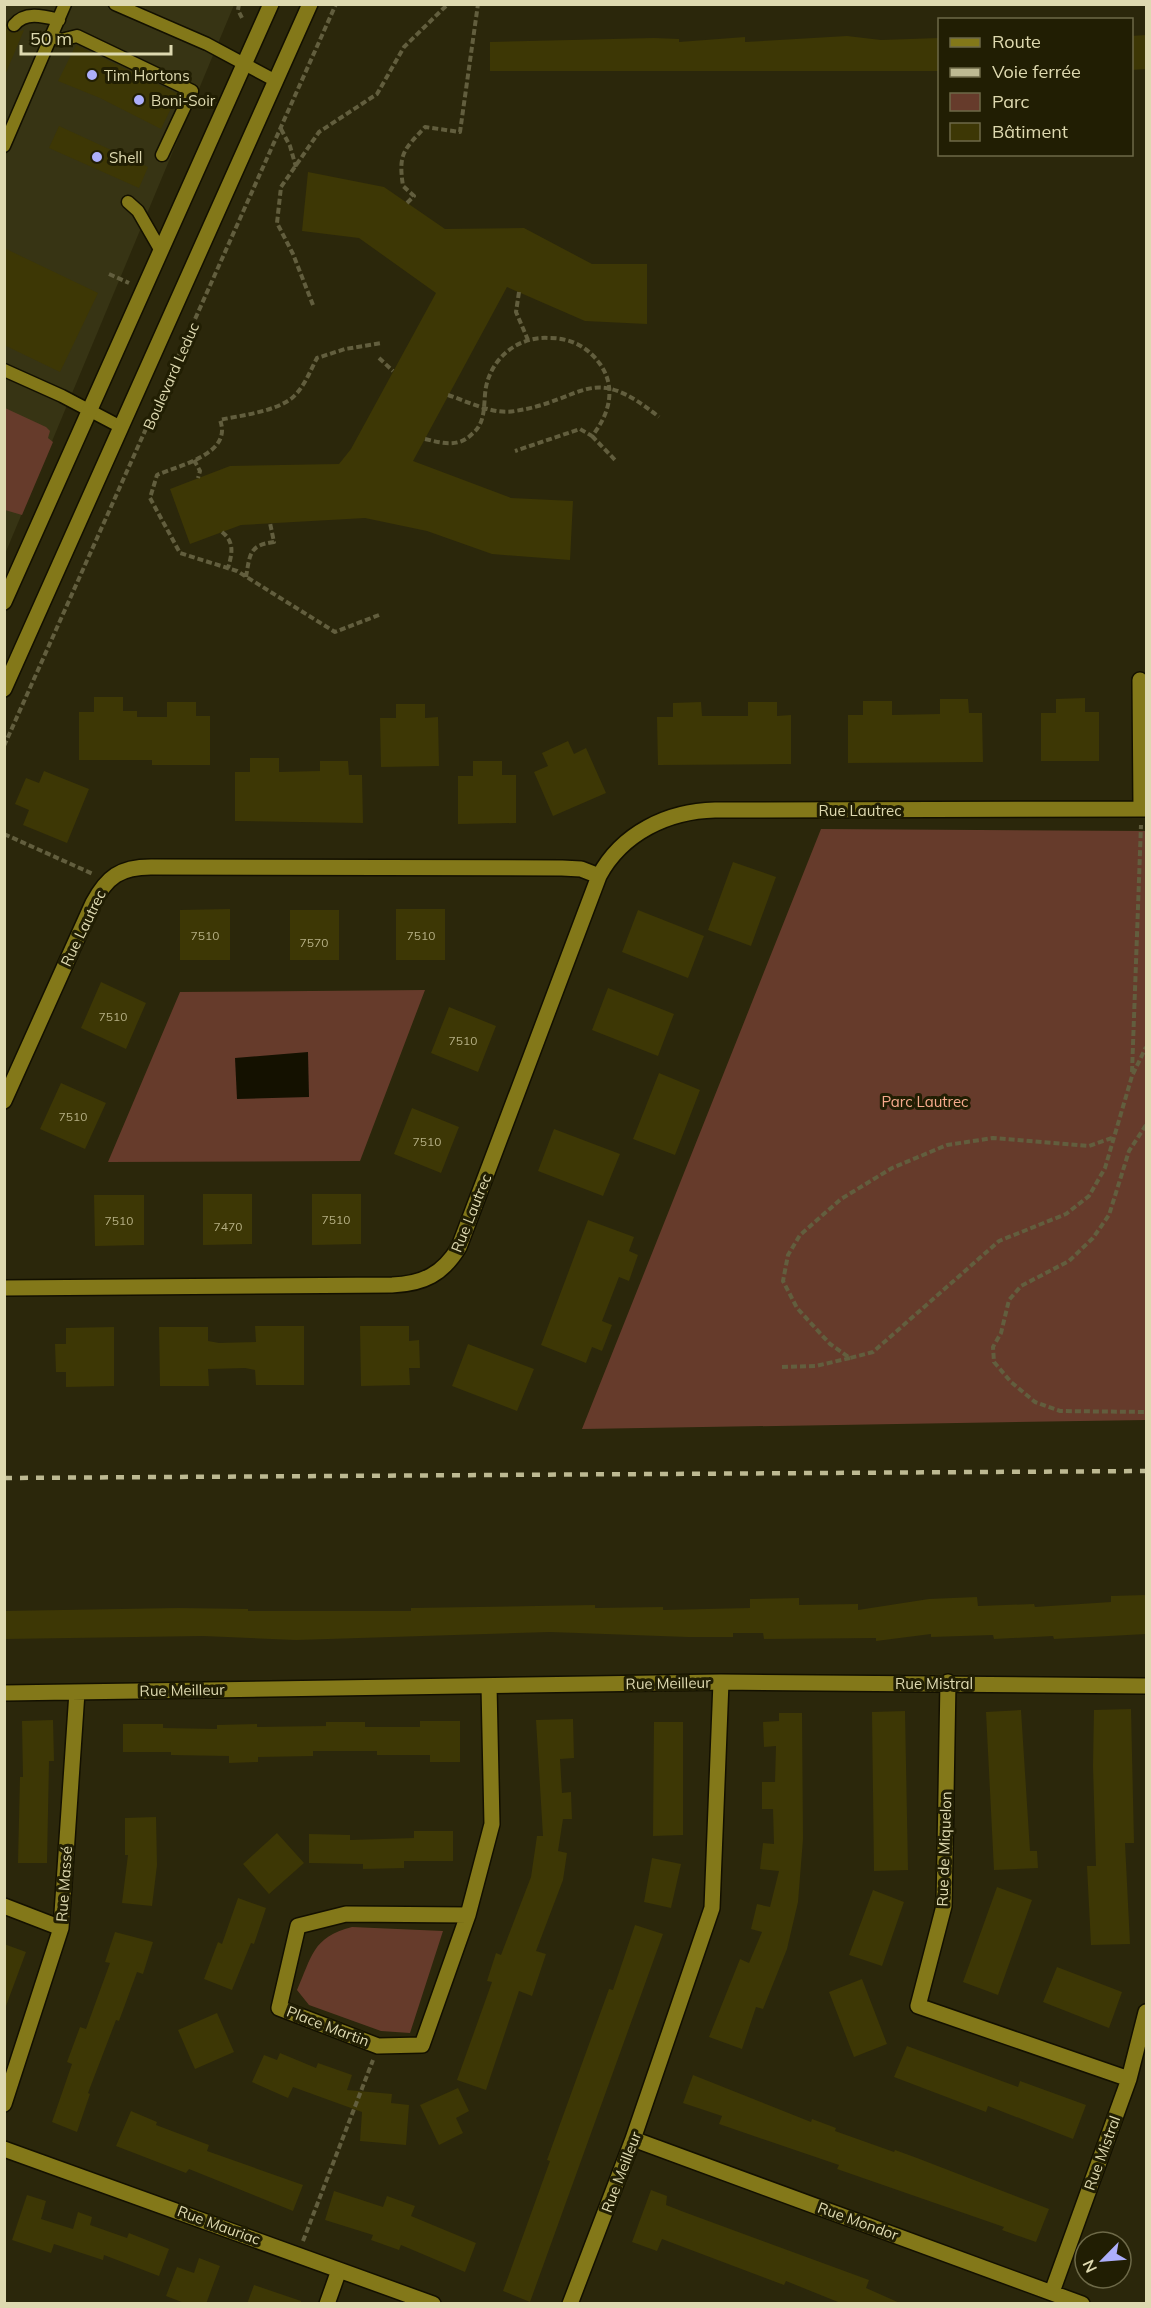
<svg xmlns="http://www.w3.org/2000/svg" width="1151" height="2308" font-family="Mulish,sans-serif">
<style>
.built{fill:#373414}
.green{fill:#663b2b}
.water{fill:#141100}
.building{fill:#3d3705}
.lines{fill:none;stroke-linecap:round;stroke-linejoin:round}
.service-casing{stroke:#131000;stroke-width:15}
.minor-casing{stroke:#131000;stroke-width:18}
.tertiary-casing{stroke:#131000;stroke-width:18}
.path{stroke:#625e3e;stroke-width:4;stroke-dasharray:6 3;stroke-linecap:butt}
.service{stroke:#837819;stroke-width:12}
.minor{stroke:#837819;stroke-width:15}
.tertiary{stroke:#837819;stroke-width:15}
.rail{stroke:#bdb992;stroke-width:4.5;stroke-dasharray:8 8;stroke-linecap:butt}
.poi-dot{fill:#adaffb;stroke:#211e03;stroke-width:2}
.labels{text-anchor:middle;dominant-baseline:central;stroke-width:6;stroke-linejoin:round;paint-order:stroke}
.number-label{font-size:12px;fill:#b6b085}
.poi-label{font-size:15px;fill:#ded9b0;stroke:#211e03;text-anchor:start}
.street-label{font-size:15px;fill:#ded9b0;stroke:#211e03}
.park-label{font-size:15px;fill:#f5aa8c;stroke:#211e03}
</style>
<rect width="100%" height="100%" fill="#2b270b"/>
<path class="built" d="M5,5h229l-229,549z"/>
<path class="green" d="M5,408l41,19 4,4 -2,7 5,4 -31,73 -17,-5z
M821,829l325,2v589l-564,9z
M425,990l-65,171 -252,1 72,-170z
M352,1927l91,4 -33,102 -29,-2 -72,-26 -12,-15c15,-33 15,-53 55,-63z"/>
<path class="water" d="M308,1052l1,45 -72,2 -2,-41z"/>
<path class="building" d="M4,21l7,12 13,-3 -19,45z
M1146,35v34l-15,1v-34z
M847,36l34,4 58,-2v33h-449v-29l164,-4 25,1v3l66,-5v5z
M76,45l102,49 -17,35 -61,-31 -42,-17z
M59,126l89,41 -9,21 -90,-40z
M308,172l76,15 61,42 79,-1 68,36h55v60l-62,-3 -78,-34 -94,174 98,37 62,3 -3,59 -78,-6 -65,-23 -62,-13 -124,7 -51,19 -20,-55 60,-23 109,-2 12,-15 85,-156 -77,-55 -57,-7z
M4,248l94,45 -38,79 -56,-27z
M94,697h29v14h14v6h30v-15h29v14h14v49h-58v-5h-73v-48h15z
M1085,698v14h14v49h-58v-48h15v-14z
M940,699h28l1,14h13l1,49 -135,1v-48h15v-14h29v14l48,-1z
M701,702l1,14h46v-14h29v14l14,-1v49l-133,1 -1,-48h16v-14z
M396,704h29v14l13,-1 1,49 -58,1 -1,-49h16z
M568,741l6,13 12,-6 20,45 -53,23 -19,-44 14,-6 -6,-13z
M250,758h29v14l41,-1v-10h28l1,14h13l1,48 -128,-2v-49h15z
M473,761h29v14h14v48l-58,1v-48h15z
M44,771l45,18 -22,54 -44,-18 6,-15 -14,-6 11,-26 13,5z
M733,862l43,15 -25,69 -43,-16z
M230,909v51h-50v-50z
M396,909h49v51h-49z
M290,910h49v50h-49z
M638,910l66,26 -16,42 -66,-26z
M101,982l45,21 -20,46 -45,-21z
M608,988l66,26 -16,42 -66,-26z
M449,1007l47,19 -18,46 -47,-19z
M659,1073l41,17 -25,65 -42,-16z
M61,1083l45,20 -21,46 -45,-20z
M412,1108l47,19 -18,46 -47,-19z
M554,1129l66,25 -17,42 -65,-25z
M203,1194h49v50l-49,1z
M312,1194h49v50l-49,1z
M94,1195h50v50l-49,1z
M588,1220l46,17 -5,14 9,4 -9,26 -10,-4 -17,44 10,4 -10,26 -10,-4 -6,16 -45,-18z
M255,1326h49v59h-48l-1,-15 -10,-2 -37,1 1,17h-49l-1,-59h49v14l11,2 37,-1z
M360,1326h49v15l10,-1 1,28h-11l1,17 -49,1z
M114,1327v59l-48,1v-15h-10l-1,-28h11v-16z
M468,1344l66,25 -17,42 -65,-25z
M1146,1595v39l-92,5 -1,-3 -59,3 -1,-4 -62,2v-3l-55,7v-3l-112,1 -1,-6h-30v4h-45l-138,-5 -254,8 -93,-4 -199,3v-28l175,-3 69,1v2h163v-3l184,-3v3l68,-1v3l87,-2v-9l49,-1v7l59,-1v6l71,-11 48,-2 1,9 56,-2 1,3 76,-5v-6z
M1131,1709l3,134h-9l5,101 -39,1 -4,-79h9l-3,-100 1,-56z
M1021,1710l9,141h7l1,17 -44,2 -8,-158z
M905,1711l3,159 -34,1 -2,-159z
M779,1713h23l1,126 -5,63 -11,47 -24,60 -7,-2 -14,42 -33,-12 31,-78 9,4 13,-31 -11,-3 6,-25 13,3 9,-36 -19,-2 3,-26 11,1 -1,-35h-11v-27h13l1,-36 -12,1 -1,-25 16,-1z
M573,1719l1,39 -14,1 2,34 9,-1 1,27h-9l-5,32 9,2 -4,27 -27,71 10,3 -14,42 -13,-5 -33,99 -29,-10 35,-98 -5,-1 9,-28 5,2 30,-78 6,-41h6l-7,-116z
M53,1720l1,41h-5l-2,102h-29l2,-86h3l-1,-56z
M420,1721h40v41h-30v-7h-53v-4h-64v5l-55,1v5l-29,1v-7l-58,-1v-3h-48v-28h40v4l54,1v-4l40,-1v3l69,-1v-4h39v5h55z
M654,1722h29v113l-30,1z
M156,1817l1,48 -5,41 -30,-3 6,-48h-3v-37z
M414,1831h39v30h-49v7l-41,1v-5l-54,-1v-29l41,1v5l64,-2z
M277,1833l27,30 -35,31 -26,-30z
M652,1858l29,6 -10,44 -27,-6z
M997,1887l35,13 -34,95 -35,-13z
M873,1890l31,12 -22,64 -33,-11z
M238,1898l28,10 -12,36 -3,-1 -19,47 -28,-11 14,-37 4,2z
M635,1925l28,9 -133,368 -27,-11 47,-130 -3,-1 62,-171 4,1z
M115,1932l38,10 -10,32 -6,-2 -18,49 -3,-1 -28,73 2,1 -13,38 -25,-10 20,-58 -5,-2 13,-35 6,2 24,-66 -5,-1z
M4,1944l22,8 -20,54h-2z
M1057,1967l65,25 -13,36 -66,-26z
M862,1979l25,65 -33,13 -25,-65z
M217,2013l17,39 -39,17 -17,-39z
M907,2046l111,41 2,-6 66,24 -13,34 -85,-33 -2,6 -92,-35z
M280,2053l36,15 2,-5 34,12 -5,15 45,4 -1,9 18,2 -3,40 -46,-4 2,-29 -69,-25 -5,11 -36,-16 12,-27 13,5z
M693,2075l118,47 1,-3 24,9 -1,3 59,21 1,-2 22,8 132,51 -13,33 -34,-12 2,-3 -167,-58 2,-4 -120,-41 3,-8 -39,-13z
M458,2088l11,23 -13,7 7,15 -24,12 -19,-40z
M131,2111l26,11 -1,3 53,20 -2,6 96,34 -10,26 -104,-42 -3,4 -70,-27z
M651,2190l16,6 -1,9 18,7 185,68 -3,8 36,16h-59l-57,-23 -2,4 -122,-46 -5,12 -25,-9z
M334,2191l49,16 4,-11 28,10 -4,10 65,27 -11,29 -64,-27 -2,5 -28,-10 2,-5 -48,-15z
M27,2195l19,6 -5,18 32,10 5,-17 14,5 -2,8 37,13 2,-5 40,16 -10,27 -55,-21 -1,5 -49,-16 -3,9 -39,-13z
M199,2258l21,8 -14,38h-19l-21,-8 11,-29 17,6z
M254,2285l47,16v3h-54z"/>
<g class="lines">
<g class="service-casing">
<path id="service" d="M115,4l92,40 69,37
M14,25c11,-14 29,-9 45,-5
M52,36l9,4 16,-4 115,55 -30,64
M4,146l61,-142
M128,202l10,9 23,40
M4,370l58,26 59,31"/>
</g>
<g class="minor-casing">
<path id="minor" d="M1140,680l1,129
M4,1101l89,-198c14,-26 27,-36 58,-36l411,1 19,1 18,7
M4,1288l388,-3c31,-1 51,-11 67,-38l140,-371c23,-43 69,-65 116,-66l431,-1
M721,1682l425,4
M948,1682l-4,224 -26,100 211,73
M4,1693l717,-11 -9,226 -79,231 -63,165
M4,1906l57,22
M468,1915l-122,-1 -48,12 -19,82 99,38 44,-1 46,-130 24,-91 -3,-138
M4,2104l57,-176 16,-236
M633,2139l449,165
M4,2149l429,155
M1052,2292l77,-213 17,-67
M327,2304l12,-34"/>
</g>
<g class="tertiary-casing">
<path id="tertiary" d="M4,602l267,-598
M4,689l306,-685"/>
</g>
<path class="path" d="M239,4l-1,6 5,10
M372,4h8
M281,129l9,17 6,21
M407,203l7,-7 -11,-10c-5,-33 1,-36 22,-59l35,5 18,-128
M109,274l20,9
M519,292l-3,20 12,28
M313,305l-20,-51 -16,-31 4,-36 38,-55 58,-38 27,-47 44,-43
M379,358l14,13
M448,395c21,7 45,20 67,16 71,-11 75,-50 144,6
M592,436l24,25
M425,439c17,4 33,9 47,-5 15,-12 11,-31 14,-47 6,-30 33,-51 63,-49 21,0 38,8 51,26 17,24 9,51 -8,72l-12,-7 -65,22
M194,460l6,11 -2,7
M222,532c13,10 10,22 6,36
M246,577c4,-23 3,-32 28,-35l-4,-19
M379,615l-44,17 -98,-61 -57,-18 -30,-55 7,-23c23,-10 76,-21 63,-55 22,-5 54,-8 72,-22 12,-10 18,-27 25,-40l28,-9 37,-6
M4,746l332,-742
M4,834l89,40
M1132,1072l9,-247
M1146,1125l-17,26 -20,64 -16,23 -24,23 -48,25 -12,14 -8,33 -8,14 1,15 17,20 24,20 25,9 86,1
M1112,1138l-23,8 -96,-8 -46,7 -55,23 -51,31 -41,36 -12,20 -5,26 14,27 33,36 20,14 23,-6 126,-111 67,-27 23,-18 16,-28 27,-92 14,-29
M782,1367l34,-1 34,-8
M303,2241l70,-181"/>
<use href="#service" class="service"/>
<use href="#minor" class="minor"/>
<use href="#tertiary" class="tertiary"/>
<path class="rail" d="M4,1478l1142,-7"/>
</g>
<g class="poi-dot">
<circle cx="92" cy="75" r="6"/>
<circle cx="139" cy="100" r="6"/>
<circle cx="97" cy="157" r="6"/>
</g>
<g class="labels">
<g class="number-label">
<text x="205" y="935">7510</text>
<text x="421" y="935">7510</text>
<text x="314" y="942">7570</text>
<text x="113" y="1016">7510</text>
<text x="463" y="1040">7510</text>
<text x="73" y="1116">7510</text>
<text x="427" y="1141">7510</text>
<text x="336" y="1219">7510</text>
<text x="119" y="1220">7510</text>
<text x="228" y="1226">7470</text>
</g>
<g class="poi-label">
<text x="104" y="75">Tim Hortons</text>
<text x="151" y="100">Boni-Soir</text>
<text x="109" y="157">Shell</text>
</g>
<g class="street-label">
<text transform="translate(171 376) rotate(-66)">Boulevard Leduc</text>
<text x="860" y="810">Rue Lautrec</text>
<text transform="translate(83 928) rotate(-64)">Rue Lautrec</text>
<text transform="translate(471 1213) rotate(-68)">Rue Lautrec</text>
<text transform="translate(668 1683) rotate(-1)">Rue Meilleur</text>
<text x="934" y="1683">Rue Mistral</text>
<text transform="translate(182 1690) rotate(-1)">Rue Meilleur</text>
<text transform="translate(944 1849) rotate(-88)">Rue de Miquelon</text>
<text transform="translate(64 1884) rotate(-86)">Rue Massé</text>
<text transform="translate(328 2026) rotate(21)">Place Martin</text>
<text transform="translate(1102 2153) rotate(-70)">Rue Mistral</text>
<text transform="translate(621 2172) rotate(-69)">Rue Meilleur</text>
<text transform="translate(858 2221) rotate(20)">Rue Mondor</text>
<text transform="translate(219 2225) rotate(20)">Rue Mauriac</text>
</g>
<g class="park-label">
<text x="925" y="1101">Parc Lautrec</text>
</g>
</g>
<rect width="1151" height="2308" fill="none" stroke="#ded9b0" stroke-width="12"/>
<rect x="938" y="18" width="195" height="138" fill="#211e03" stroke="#6d6948" stroke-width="1.5"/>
<rect x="950" y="38" width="30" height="9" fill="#837819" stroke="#6d6948" stroke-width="1.5"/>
<text x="992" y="48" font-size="18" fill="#ded9b0">Route</text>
<rect x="950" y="68" width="30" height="9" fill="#bdb992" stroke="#6d6948" stroke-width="1.5"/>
<text x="992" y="78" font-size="18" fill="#ded9b0">Voie ferrée</text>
<rect x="950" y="93" width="30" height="18" fill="#663b2b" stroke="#6d6948" stroke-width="1.5"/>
<text x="992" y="108" font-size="18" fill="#ded9b0">Parc</text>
<rect x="950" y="123" width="30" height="18" fill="#3d3705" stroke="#6d6948" stroke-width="1.5"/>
<text x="992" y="138" font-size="18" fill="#ded9b0">Bâtiment</text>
<g transform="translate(1103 2260) rotate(245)"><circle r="28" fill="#211e03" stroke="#6d6948" stroke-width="1.5"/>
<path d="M0-4.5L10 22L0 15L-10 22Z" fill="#adaffb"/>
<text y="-9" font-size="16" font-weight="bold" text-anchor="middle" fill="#ded9b0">N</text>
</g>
<path d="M21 45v9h150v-9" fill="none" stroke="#ded9b0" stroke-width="3"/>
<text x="30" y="45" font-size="18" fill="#ded9b0" stroke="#211e03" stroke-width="4.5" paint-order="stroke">50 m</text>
</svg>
